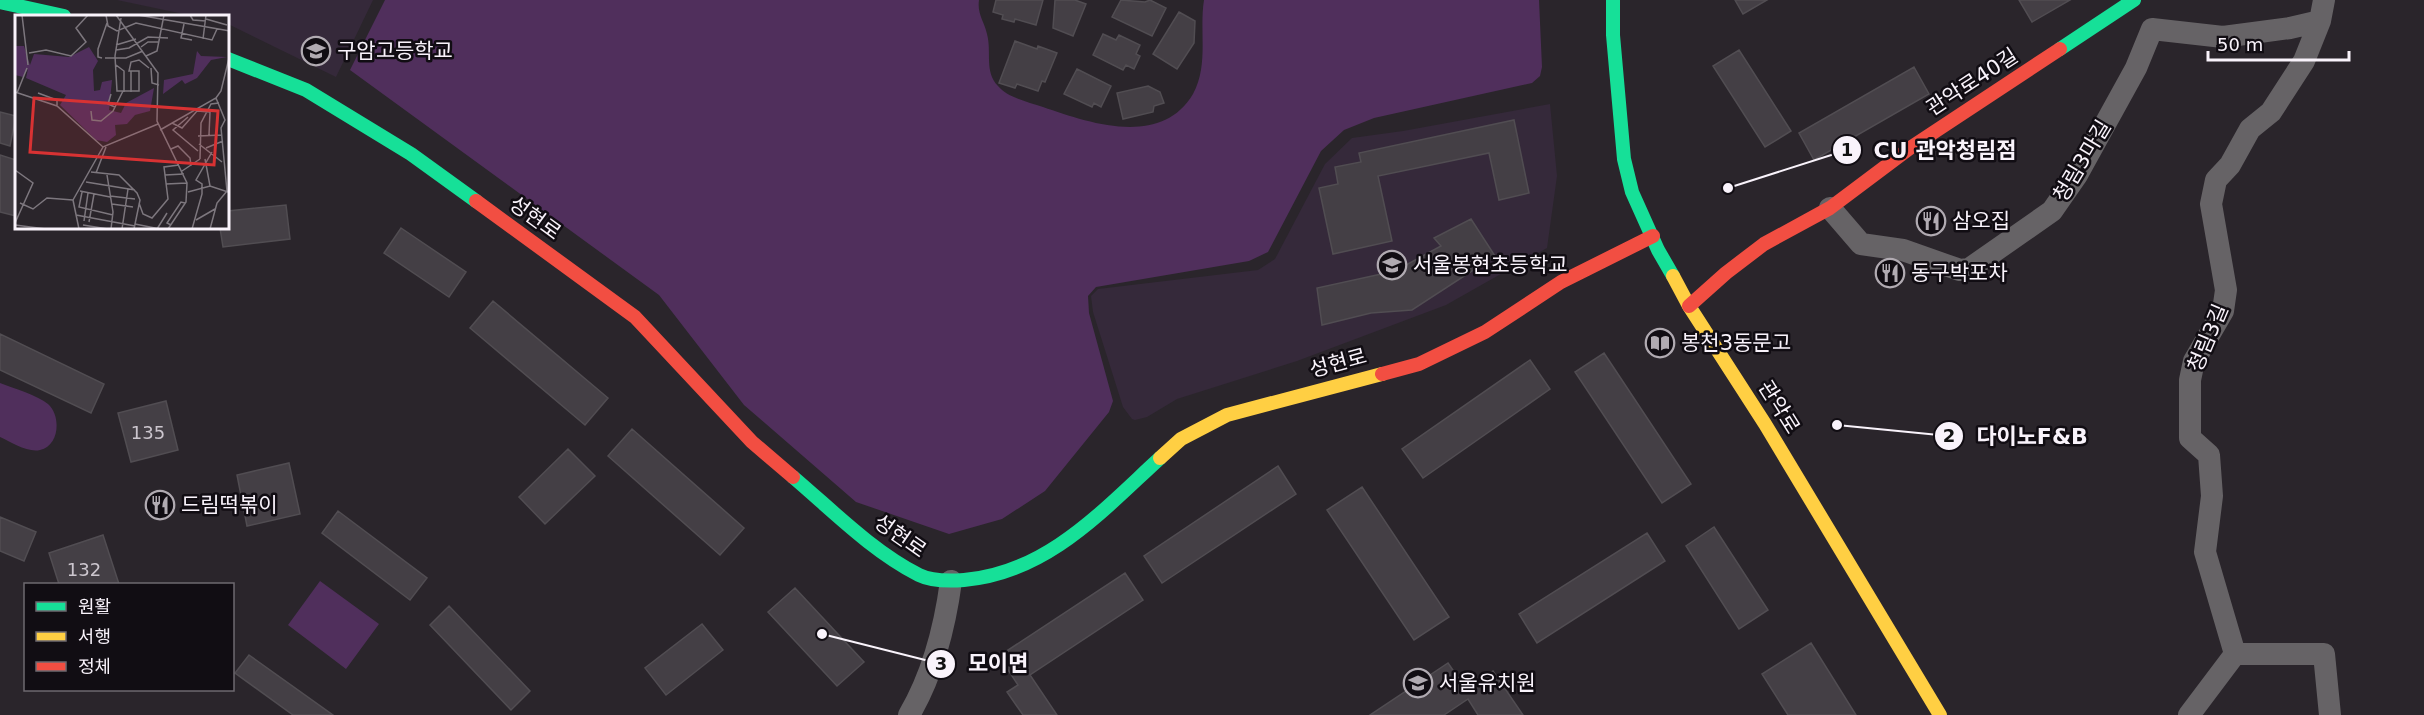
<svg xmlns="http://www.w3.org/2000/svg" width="2424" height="715" font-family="'DejaVu Sans','Noto Sans KR',sans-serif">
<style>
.built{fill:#35293a}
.green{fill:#502f5c}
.building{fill:#443f45;stroke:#514d52;stroke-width:1.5}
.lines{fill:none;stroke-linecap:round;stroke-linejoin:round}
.street{stroke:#666366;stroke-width:22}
.fast{stroke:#16e098;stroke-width:14}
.slow{stroke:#ffcf43;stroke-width:14}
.jam{stroke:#f24e42;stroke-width:14}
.labels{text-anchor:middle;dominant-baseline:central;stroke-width:5;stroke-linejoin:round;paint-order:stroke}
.number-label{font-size:18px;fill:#ccc6ce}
.poi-label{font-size:21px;fill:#f9f3fb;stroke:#110d13;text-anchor:start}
.street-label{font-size:21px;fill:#f9f3fb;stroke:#110d13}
.inset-road{fill:none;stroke:#7d777e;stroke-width:1.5}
.view{fill:#d83233;fill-opacity:0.15;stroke:#d83233;stroke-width:3}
.inset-edge{fill:none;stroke:#f9f3fb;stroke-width:3}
.leader{fill:none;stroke:#f9f3fb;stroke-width:2}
.callout-dot{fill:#f9f3fb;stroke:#110d13;stroke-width:2}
.mark-label{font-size:18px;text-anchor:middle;font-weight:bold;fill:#111}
.callout-label{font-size:22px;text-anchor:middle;font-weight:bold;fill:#f9f3fb;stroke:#110d13;stroke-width:5;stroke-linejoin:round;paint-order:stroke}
</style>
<rect width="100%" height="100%" fill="#2a252b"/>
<path class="built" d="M117,0h256l-37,77 -108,-53v-8h-35z
M1550,104l7,72 -10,72 -101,57 -149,56 -120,38 -30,18 -12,3 -3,-1 -9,-12 -30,-95 -2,-16 7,-7 160,-19 17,-11 50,-95 27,-26 51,-7z"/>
<path class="green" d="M385,0h594c-2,14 5,21 8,34 5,19 -3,37 11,52 10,12 31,16 45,21 46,16 118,41 150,-13 16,-29 6,-63 11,-94h335l3,67 -2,9 -8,7 -158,35 -30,12 -23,21 -53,101 -19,9 -153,26 -8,9 1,17 24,88 -4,11 -64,79 -43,28 -53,15 -93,-32 -112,-97 -85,-110 -309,-225z
M0,383c13,5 37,12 48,21 13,11 12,42 -8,46 -12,3 -29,-8 -40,-13z
M320,581l59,43 -33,45 -58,-44z"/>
<path class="building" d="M996,0h47l-7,25 -21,-6 -1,3 -12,-3 1,-4 -10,-3z
M1055,0h20l11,4 -13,32 -20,-8z
M1121,0l24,2 5,-2 16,8 -14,28 -40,-19z
M1735,0h32l-24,14z
M2019,0h51l-38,22z
M1179,12l16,9 -1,22 -17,26 -24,-15z
M1103,34l13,6 3,-5 21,10 -4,9 4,2 -6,13 -8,-4 -3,5 -30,-15z
M1015,41l22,8 1,-3 19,7 -12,29 -3,-1 -4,10 -21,-7 -2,4 -16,-5z
M1739,50l52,81 -26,16 -52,-81z
M1914,67l15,27 -115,66 -15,-27z
M1077,69l34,17 -10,21 -7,-4 -2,4 -28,-13z
M1148,86l12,6 4,11 -10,3 -1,6 -30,7 -6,-26z
M0,112l16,4 -6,30 -10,-3z
M1514,120l15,73 -30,7 -10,-47 -111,23 14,65 -59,13 -14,-66 19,-4 -3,-17 26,-5 -2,-9z
M0,155l16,5v56l-16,-4z
M286,205l4,34 -67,8 -3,-19h8v-17z
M1471,219l24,37 -83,54 -41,3 -49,12 -5,-37 78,-17 46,-25 -7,-8z
M401,228l65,44 -17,25 -65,-44z
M493,301l115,97 -23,27 -115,-97z
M0,334l104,50 -13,29 -91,-43z
M1604,353l87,131 -29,19 -87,-131z
M1530,360l20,29 -127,89 -21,-29z
M166,401l12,49 -47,12 -13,-49z
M632,429l112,99 -24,27 -112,-99z
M568,449l27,27 -50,48 -26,-27z
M289,463l11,51 -53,12 -10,-51z
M1278,466l18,28 -134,89 -18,-27z
M1362,487l87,130 -35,23 -87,-130z
M338,511l89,67 -17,22 -88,-67z
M0,517l36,15 -12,29 -24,-10z
M1714,527l54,83 -29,19 -53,-83z
M1647,533l18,28 -128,82 -18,-29z
M103,535l16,49h-60l-10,-31z
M1125,573l18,27 -113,75 27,40h-34l-16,-23 11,-7 -19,-29z
M795,588l69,74 -27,24 -69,-74z
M449,606l81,85 -19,19 -81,-85z
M702,624l21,26 -57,45 -21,-27z
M1811,643l45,72h-68l-26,-41z
M249,655l84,60h-40l-58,-42z
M1448,663l18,26 27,-18 30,44h-45l-10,-16 -24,16h-74z"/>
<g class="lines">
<path class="street" d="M1830,208l31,36 42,6 57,20 9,-1 83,-58 25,-36 59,-107 16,-39 71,8 67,-9 30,-7
M2235,654l-30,-102 7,-56 -3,-41 -19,-17v-58l4,-19 29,-50 3,-21 -15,-86 5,-24 14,-15 20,-36 21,-17 33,-51 16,-40 4,-21
M2235,654h89l6,61
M909,715c23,-39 36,-89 42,-134
M2189,715l46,-61"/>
<path class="fast" d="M1613,0v35l11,124 8,33 26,58 15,26
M0,2l64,14
M2060,49l74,-49
M228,59l78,31 105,64 65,47
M793,477c40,34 79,74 126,98 12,6 31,6 45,5 83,-7 138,-69 196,-122"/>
<path class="slow" d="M1673,276l16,30 76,118 175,291
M1160,458l21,-19 46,-24 155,-41"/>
<path class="jam" d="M476,201l159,116 117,125 41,35
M1689,306l37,-33 38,-29 66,-36 80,-60 150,-99
M1382,374l37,-10 66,-32 76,-50 92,-46"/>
</g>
<defs>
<g id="school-ring" transform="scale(1.5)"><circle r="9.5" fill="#110d13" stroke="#b1abb2" stroke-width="1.5"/><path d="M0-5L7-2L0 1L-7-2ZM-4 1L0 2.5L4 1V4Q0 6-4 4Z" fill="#b1abb2"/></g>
<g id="restaurant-ring" transform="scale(1.5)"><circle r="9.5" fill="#110d13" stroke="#b1abb2" stroke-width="1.5"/><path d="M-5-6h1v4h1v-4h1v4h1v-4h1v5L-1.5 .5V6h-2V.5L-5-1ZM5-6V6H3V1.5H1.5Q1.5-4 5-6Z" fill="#b1abb2"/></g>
<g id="library-ring" transform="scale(1.5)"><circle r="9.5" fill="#110d13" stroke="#b1abb2" stroke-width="1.5"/><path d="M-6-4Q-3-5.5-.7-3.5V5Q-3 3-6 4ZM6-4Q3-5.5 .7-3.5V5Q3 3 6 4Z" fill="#b1abb2"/></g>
</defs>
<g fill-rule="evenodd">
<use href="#school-ring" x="316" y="51"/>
<use href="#restaurant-ring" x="1931" y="221"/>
<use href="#school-ring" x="1392" y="265"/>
<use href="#restaurant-ring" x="1890" y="273"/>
<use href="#library-ring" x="1660" y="343"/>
<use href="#restaurant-ring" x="160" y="505"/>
<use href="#school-ring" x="1418" y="683"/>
</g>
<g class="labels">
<g class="number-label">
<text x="148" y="432">135</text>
<text x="84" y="569">132</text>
</g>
<g class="poi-label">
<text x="337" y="51">구암고등학교</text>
<text x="1952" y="221">삼오집</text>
<text x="1413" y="265">서울봉현초등학교</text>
<text x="1911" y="273">동구박포차</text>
<text x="1681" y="343">봉천3동문고</text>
<text x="181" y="505">드림떡볶이</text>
<text x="1439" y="683">서울유치원</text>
</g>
<g class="street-label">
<text transform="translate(1972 82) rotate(-33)">관악로40길</text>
<text transform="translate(2082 161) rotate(-59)">청림3마길</text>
<text transform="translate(535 218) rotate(36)">성현로</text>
<text transform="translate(2208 338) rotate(-67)">청림3길</text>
<text transform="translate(1338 363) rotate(-15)">성현로</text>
<text transform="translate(1779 407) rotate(58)">관악로</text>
<text transform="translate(900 536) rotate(35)">성현로</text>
</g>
</g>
<g transform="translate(15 15)">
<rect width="214" height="214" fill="#2a252b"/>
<path d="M0,31h9l6,19 4,-11 35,3 20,-10 9,14 -5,9 1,21 6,-1 2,-8 10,-2 -3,30 12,3 5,-10 28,-15 -4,23 -15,4 -8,9 -12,1 1,10 -9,7 -11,-2 -36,-35 6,-10 -40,-17 2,-9 -5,8 -8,-2zM182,36l4,5 26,1 -16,3 -14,18 -12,6 -3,-4 -19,14 1,-14 29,-6z" fill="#502f5c"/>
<path class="inset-road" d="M7,0l6,50M91,0l2,11 9,5 19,-8 76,17 5,-11M101,0l42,58 -1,48 30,62 -1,19 -18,27M123,0l92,16M175,0l3,5 13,1M106,3l-6,38 2,35h22v-20h-10l2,-9 8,-2 10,8M191,4l21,6M169,9l-3,14 11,2M188,24l3,-24M101,30l20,-6M126,32l7,-5h10M101,35l13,-2 19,-11 20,1M14,38l17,-3 25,6 15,-14 -10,-14 12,-13M131,41l11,-5 7,-36M87,43l-4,-1v-8l9,-26M90,43h21l17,-7M101,50l8,6v21M136,53l1,15 7,2M0,77l42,14 46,41 55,-23M116,77v-21M2,78l10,-25M23,78l19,7v6M96,79l-3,10 7,3M201,83l9,22 -4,8 6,63M76,96l1,9 9,1 12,-10 10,-20M173,102l-15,13 25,21M157,108l10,5 15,-17 13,1 -1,23M145,115l56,-32 5,-7 9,-37M183,121l24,-1M184,129l23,18M191,133l17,-7M156,134l7,-3 12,12 1,8M185,144l1,-36 10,-19 8,-1M190,144l5,27M0,155l18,13 -18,40M167,156l18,-12M76,157l28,3 18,18 3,7 -6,29M81,158l10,-26M92,160l6,37 -2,17M150,160l19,-1M71,167l49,8M151,169l21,-1M65,176l30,6M67,177l-3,15 34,8M173,177l22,-6 18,6M95,181l25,3M5,188l13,6 14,-11 26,2M124,188l4,11 9,4 16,-19 -4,-32 15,-2M97,189l21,3M61,200l59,11M181,205l19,-11M69,206l4,-28M74,207l5,-28M120,209l25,5M0,210l31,4M68,210l25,4M156,210l-4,-2 14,-21 4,1M64,214l-6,-29 30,-53M107,214l6,-40M142,214l10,-16M177,214l10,-35v-10l-6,-4 16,-28M195,214l7,-26 10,-12"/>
<path class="view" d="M19,83l184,13 -4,54 -184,-13z"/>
<rect width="214" height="214" class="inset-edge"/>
</g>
<path class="leader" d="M1728 188L1847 150M1837 425L1949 436M822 634L941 664"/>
<g class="callout-dot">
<circle cx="1728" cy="188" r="6"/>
<circle cx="1837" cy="425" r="6"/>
<circle cx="822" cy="634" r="6"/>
<circle cx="1847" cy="150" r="15"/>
<circle cx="1949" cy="436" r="15"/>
<circle cx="941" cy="664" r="15"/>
</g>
<g class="mark-label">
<text x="1847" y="156">1</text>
<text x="1949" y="442">2</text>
<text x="941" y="670">3</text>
</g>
<g class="callout-label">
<text x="1945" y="158">CU 관악청림점</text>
<text x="2032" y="444">다이노F&amp;B</text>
<text x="998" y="671">모이면</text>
</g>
<rect x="24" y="583" width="210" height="108" fill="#110d13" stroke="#6e6970" stroke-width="1.5"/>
<rect x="36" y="602" width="30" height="9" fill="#16e098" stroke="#6e6970" stroke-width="1.5"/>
<text x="78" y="613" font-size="18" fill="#f9f3fb">원활</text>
<rect x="36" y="632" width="30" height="9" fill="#ffcf43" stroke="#6e6970" stroke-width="1.5"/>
<text x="78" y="643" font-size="18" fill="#f9f3fb">서행</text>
<rect x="36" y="662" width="30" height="9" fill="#f24e42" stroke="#6e6970" stroke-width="1.5"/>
<text x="78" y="673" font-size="18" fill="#f9f3fb">정체</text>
<path d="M2208 51v9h141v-9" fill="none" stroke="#f9f3fb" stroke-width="3"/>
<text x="2217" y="51" font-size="18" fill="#f9f3fb" stroke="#110d13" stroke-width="4.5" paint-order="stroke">50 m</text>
</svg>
